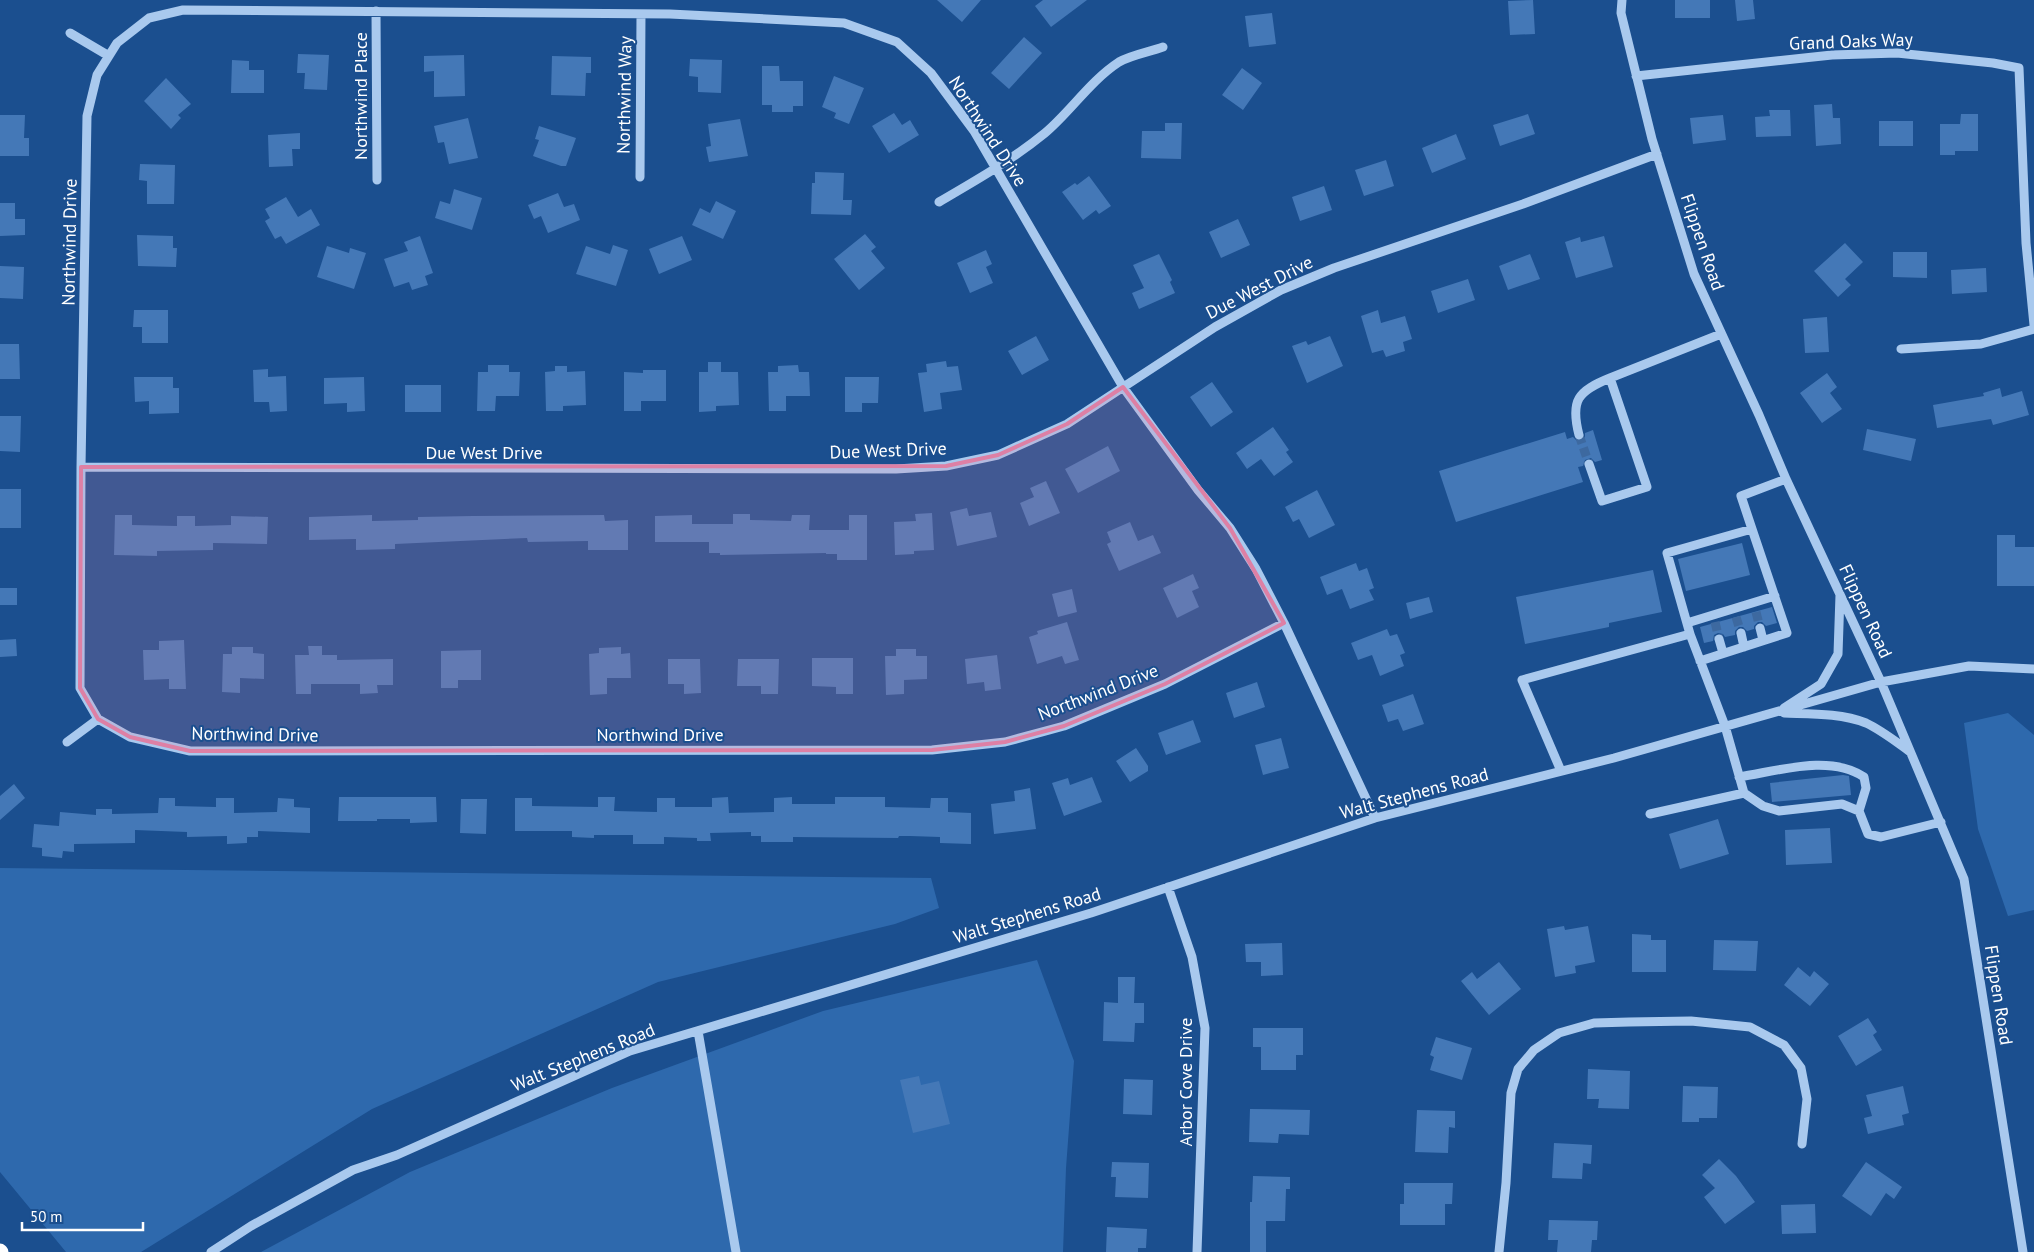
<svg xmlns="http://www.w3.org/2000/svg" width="2034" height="1252" font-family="'PT Sans',sans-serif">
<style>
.green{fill:#2e69ad}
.building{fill:#4478b7}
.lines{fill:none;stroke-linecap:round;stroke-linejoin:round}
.minor-tunnel{stroke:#3d69a0;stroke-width:9;stroke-dasharray:9 4.5;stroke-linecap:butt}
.minor{stroke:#a9c9ee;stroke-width:9}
.highway{stroke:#fff;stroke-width:15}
.marked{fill:#dd80a5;fill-opacity:0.2;stroke:#dd80a5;stroke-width:4;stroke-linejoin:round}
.labels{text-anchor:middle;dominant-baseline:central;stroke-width:4;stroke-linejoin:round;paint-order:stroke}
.street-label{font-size:18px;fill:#fff;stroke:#1b4f8f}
</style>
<rect width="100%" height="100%" fill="#1b4f8f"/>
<path class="green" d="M2008,713l26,22v175l-26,6 -30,-87 -14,-106z
M0,868l931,10 8,30 -44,16 -237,58 -286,127 -231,143h-75l-66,-80z
M1037,960l37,101 -8,107 -3,84h-802l149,-80 202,-84 211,-77z"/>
<path class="building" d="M937,0h44l-19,22z
M1043,0h44l-36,27 -16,-21z
M1533,0l2,34 -25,1 -2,-34z
M1675,0h35v18h-35z
M1735,0h18l2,19 -18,2z
M1272,13l4,31 -27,3 -4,-31z
M1024,37l18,16 -33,36 -18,-16z
M298,54l31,1 -2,35 -23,-1 1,-16h-8z
M464,55l1,41 -31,1v-26l-10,1v-16z
M552,56l39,1v16h-5l-1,23 -34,-1z
M690,59l32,1 -1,33 -23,-1v-15l-9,-1z
M232,60l17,1v9h15v23h-33z
M762,66h17l1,15h23v25h-10v6h-21v-7h-10z
M1242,68l20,15 -19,27 -21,-15z
M834,76l30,12 -15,36 -15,-6 2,-5 -14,-6z
M166,78l25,26 -13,11 3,3 -10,11 -27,-28z
M1832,104l1,14h7l1,26 -25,2 -2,-41z
M1769,110h21l1,26 -35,1 -1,-20 15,-1z
M894,113l8,12 8,-5 9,15 -30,18 -17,-27z
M1528,114l7,20 -35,12 -7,-21z
M1961,114h17v37h-23v4h-15v-31h20z
M0,115h25l-1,23h5v18h-29z
M1723,115l3,25 -33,4 -3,-26z
M468,118l10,40 -29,6 -5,-22 -6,1 -4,-17z
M740,119l8,37 -39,6 -3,-15 5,-1 -3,-22z
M1879,121h34v25h-34z
M1165,123h17l-1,36 -40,-1 1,-27h23z
M539,126l37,12 -10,28h-5l-28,-10 6,-16 -4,-1z
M300,133v16h-8l1,17 -24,1 -1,-32z
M1456,134l10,25 -34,14 -10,-25z
M1386,160l8,26 -30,10 -9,-26z
M140,164l35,1 -1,39h-27v-23l-8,-1z
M815,172l29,1 -1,27h9l-1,15 -40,-1 1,-31h3z
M1089,176l22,30 -12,8 -3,-4 -13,10 -21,-28 13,-9 2,2z
M1324,186l8,24 -32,11 -8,-24z
M454,189l28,9 -10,32 -37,-12 5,-17 10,3z
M558,193l6,14 10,-3 6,16 -32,13 -7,-17 -7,3 -6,-14z
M286,197l12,20 13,-8 9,16 -34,19 -5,-8 -6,3 -10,-18 5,-3 -5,-9z
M716,201l20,10 -13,28 -31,-14 8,-17 10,5z
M0,203h15v16h10v16l-25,1z
M1238,219l12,26 -29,13 -12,-26z
M865,234l11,13 -5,4 14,17 -26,22 -25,-31z
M137,235l36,1v12h4l-1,19 -38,-1z
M420,236l13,37 -8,3 3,9 -16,5 -3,-8 -15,5 -10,-28 24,-8 -4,-9z
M682,236l10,24 -33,14 -10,-25z
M1604,236l9,31 -37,11 -11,-36 15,-5 1,5z
M1845,243l18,19 -18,17 6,6 -13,12 -24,-26z
M613,245l15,5 -12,36 -40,-12 10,-28 24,8z
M327,246l22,7 1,-5 16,5 -12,36 -37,-12z
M986,250l6,14 -6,3 7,16 -23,10 -13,-30z
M1893,252h34v26l-34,-1z
M1159,254l13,26 -2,2 5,11 -36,16 -7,-16 12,-5 -11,-23z
M1530,254l10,25 -32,11 -9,-24z
M0,266l24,1 -1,32 -23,-1z
M1986,268l1,24 -35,2 -1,-24z
M1468,279l7,21 -37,13 -7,-22z
M134,310h34v33h-26v-16h-9z
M1378,310l3,13 24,-7 7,23 -9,3 2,9 -19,6 -3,-7 -11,3 -11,-37z
M1827,317l2,35 -24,1 -2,-34z
M1036,336l13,24 -27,15 -14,-24z
M1330,336l13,30 -36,17 -15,-37 14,-5 2,4z
M0,344h19l1,35h-20z
M946,361l1,6 11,-1 4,24 -22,3 2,16 -18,3 -6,-39 9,-1 -1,-8z
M708,362h13v10h17l1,33 -23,1v5l-17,1v-40h9z
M488,365h21v7h11l-1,24h-23l-1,15h-18l1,-39h10z
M798,365l1,7h10l1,24h-24v15h-17l-1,-39h10v-6z
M555,366h12v6l18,-1 1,34 -23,1v5h-17l-1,-39 10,-1z
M268,369v8l18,-1 1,35 -17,1 -1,-10h-15l-1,-32z
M643,370h23v31h-25v10h-17v-39l19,1z
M1827,373l10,14 -7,6 12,16 -20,14 -22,-30z
M134,377h39v11h6v25l-30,1v-13l-14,1z
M364,377l1,34 -18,1v-9l-23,1v-26z
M845,377h34l-1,26h-16v9h-17z
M1212,382l21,30 -22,15 -21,-30z
M405,385h36v27h-36z
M2000,388l2,9 20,-6 7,24 -36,10 -2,-6 -54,9 -4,-23 51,-9 -1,-3z
M0,416h21l-1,36 -20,-1z
M1273,427l16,23 -3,2 7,10 -19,14 -13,-17 -14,10 -11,-16z
M1867,429l49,10 -5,22 -48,-11z
M1593,430l9,30 -7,2 -4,-4 -6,2 -2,6 -5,1 5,15 -127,40 -17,-51 126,-39 2,7 6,-2 4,4h4l4,-4v-4z
M1108,446l12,25 -42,22 -13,-24z
M1046,481l14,32 -31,13 -9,-23 14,-6 -4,-9z
M0,489h21v39h-21z
M1317,490l18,35 -26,13 -10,-19 -6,3 -8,-15z
M967,508l2,8 22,-4 6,25 -40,9 -7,-34z
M932,513l2,37 -20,1v3l-19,1 -1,-33 22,-1 -1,-7z
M733,514h17v6l41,1 1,-6h18l-1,15h40v-15h18v45h-30v-6h-11v-1l-106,2v-2h-11v-11h-54v-26l37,-1v9h41z
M115,515h17v10l45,1v-10h18v10l36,-1v-9l37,1 -1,27 -54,-1v7l-56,1v5l-43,-1z
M372,515v6l46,-1v-3l55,-1 131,-1 1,6 23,-1v30h-40v-9l-60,1 -1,-4 -132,6v5l-39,1v-11l-47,1v-23z
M1130,522l8,19 15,-6 8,18 -42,18 -12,-27 4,-2 -4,-10z
M1997,535h18v12h19v39h-37z
M1742,543l8,32 -64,16 -8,-32z
M1356,563l3,8 8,-3 7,20 -5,2 5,10 -24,9 -8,-20 -15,6 -7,-18z
M1653,570l9,42 -53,11v4l-84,17 -9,-47z
M1193,574l6,14 -7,3 7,16 -22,11 -14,-30z
M0,588h17v17h-17z
M1072,589l5,23 -19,5 -6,-23z
M1429,597l4,15 -23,7 -4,-16z
M1772,607l5,16 -11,3 -4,-4h-4l-4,4v3l-7,2 -4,-4h-4l-4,4v4l-10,2 -2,-3 -5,-1 -4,2 -1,6 -9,2 -4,-16z
M1067,622l12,38 -14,4 -3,-8 -25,8 -8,-27 9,-3 -1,-3z
M1387,629l3,7 7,-2 8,19 -5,2 4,11 -24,10 -8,-21 -14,5 -7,-17z
M16,639l1,17 -17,1v-17z
M184,640l2,49h-17v-10l-25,1 -1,-30h16v-9z
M308,646h14v9h15v5l56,-1v26h-16l1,8 -18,1v-10h-49v10h-15l-1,-39h14z
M232,647h21v6l11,1v25l-24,-1v15l-18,-1 1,-38h9z
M621,647v7l9,-1 1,25h-24v16l-17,1 -1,-41 10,-1v-5z
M896,649h20v7h11v23l-23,1v14l-18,1 -1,-39h11z
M481,650v30h-23v8h-17v-37z
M997,655l4,34 -16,2 -1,-9 -17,2 -2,-25z
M812,658h41v36h-17v-7l-24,-1z
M668,659h32l1,34 -17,1v-10h-16z
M738,659h41l-1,35h-17v-8h-24z
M1257,682l8,25 -31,11 -8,-25z
M1413,694l11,30 -21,7 -5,-12 -10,3 -6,-17z
M1193,720l8,22 -35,13 -8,-22z
M1281,738l8,30 -26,7 -8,-30z
M1136,748l12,18v5l-18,11 -14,-21z
M1843,775l6,1 2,19 -79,7 -2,-19z
M1092,777l10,25 -38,14 -12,-33 16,-5 2,7z
M14,784l11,14 -25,22v-24z
M1030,788l6,41 -42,5 -3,-30 24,-3 -1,-10z
M339,797h97l1,25 -27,1v-4h-33v2h-39z
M598,797h17l-1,14 43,1v-14h18v9h37v-9l16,-1 1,16 45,-1v-14l18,-1v7h43v-7h50v10l45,1 1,-10h17v14l23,1v31l-31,-1v-6l-30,-1h-11l-1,2 -105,-1v5h-32v-6h-10v-4l-41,1 1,8h-14v-3l-33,-1v7h-31v-9h-39v3l-22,-1v-6h-57v-33h17v8l66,1z
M159,798h16v8l41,1v-9h18v15l43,-1 1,-14 16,1v8l16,1v25l-52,-2v6h-11v6l-20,1v-8l-40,1v-5l-52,-2v13l-61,1v8l-11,-1 -1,7 -20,-2v-8l-10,-1 2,-23 25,2 1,-14 36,3v-6h16v5l46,-1z
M461,799h26l-1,35 -26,-1z
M1718,819l11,35 -49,15 -11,-35z
M1830,828l2,35 -46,2 -1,-35z
M1564,926l1,4 23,-4 7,36 -20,4 1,7 -21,4 -8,-48z
M1632,934l19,1v5h15v32h-34z
M1714,940l44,1 -2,30 -43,-1z
M1282,943l1,32 -22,1v-14h-15l-1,-18z
M1499,962l22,27 -32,26 -28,-34 11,-9 5,7z
M1798,967l12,10 4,-6 15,13 -19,22 -26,-21z
M1118,977h17l-1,26h10v20h-9l-1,19 -31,-1 1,-39 14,1z
M1868,1018l9,14 -4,3 9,15 -26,16 -18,-30z
M1253,1028h50v27h-7v15h-35v-23h-8z
M1436,1037l36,11 -10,32 -32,-10 4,-13 -4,-2z
M1588,1069l42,2 -1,38 -31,-1 1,-9h-12z
M919,1076l2,9 18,-4 11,43 -37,9 -13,-53z
M1124,1079l29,1 -1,35 -29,-1z
M1683,1086l35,1 -1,31h-18v4h-17z
M1903,1086l6,27 -7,2 2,10 -36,9 -4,-16 8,-2 -6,-21z
M1250,1109l60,1 -1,25 -30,-1 -1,9 -29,-1z
M1417,1110l38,1v17l-6,-1 -1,26 -33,-1z
M1554,1143l38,2 -1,19 -8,-1 -1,16 -30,-1z
M1719,1159l17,17 19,26 -30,22 -21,-27 11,-9 -13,-13z
M1112,1162l37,1 -1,35 -33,-1 1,-20h-5z
M1866,1162l36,25 -8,12 -8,-6 -15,23 -29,-20z
M1253,1176l37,1v12h-4l-1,32h-19v31h-16v-50h2z
M1404,1183h49l-1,21h-7v21h-45v-21h4z
M1815,1204l1,29 -34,1 -1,-29z
M1549,1220l49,1 -1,19h-5l-1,12h-34l1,-12h-10z
M1107,1227l40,2 -1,19h-8v4h-32z"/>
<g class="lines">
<path class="minor-tunnel" d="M1579,435l10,29
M1756,612l4,16
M1736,617l5,16
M1715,622l4,17"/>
<path class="minor" d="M1622,0l-1,13 31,126 42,135 65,141 27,64 95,203 83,197 59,373
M376,11l1,169
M70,33l39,23
M1636,76l196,-21 65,-2 96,10 26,5 7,175 8,82
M640,177l1,-163
M939,202c36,-21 73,-42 106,-69 26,-22 45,-52 74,-71 12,-7 30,-10 44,-15
M1901,349l80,-5 53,-15
M1579,435c-9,-35 -1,-44 31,-57
M1589,464l13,37 45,-14 -37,-109 111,-44
M81,467l815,2 50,-3 52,-11 69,-31 148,-97 66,-37 53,-22 189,-64 134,-50
M1284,623l-119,61 -101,42 -59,16 -73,8 -742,1 -60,-14 -32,-18 -18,-31 1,-221 6,-351 10,-41 20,-32 32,-25 34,-8 487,4 174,9 53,19 34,31 43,58 149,256 75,103 32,38 26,41 28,54 91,195
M1687,623l88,-27
M1760,628l3,12
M1741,633l3,14
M1719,639l4,14
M1700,661l87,-28 -35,-104
M1784,708l37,-24 17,-30 2,-59
M1784,713c26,1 57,0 82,10 15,7 29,18 43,28
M67,742l31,-23
M1561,771l-39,-91 168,-46 -23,-81 85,-24 -11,-33 45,-17
M1739,777c39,-6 91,-23 125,0l2,11 -7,23
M1744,793l19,13 16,5 63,-7 17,7 9,23 13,3 60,-15
M1650,814l94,-21 -19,-67 -35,-92
M1168,887l24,70 13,71 -8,224
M698,1031l38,221
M211,1252l40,-26 102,-56 44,-15 233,-104 461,-138 284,-95 239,-60 267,-76 88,-16 65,3
M1499,1252l7,-69 5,-90 7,-24 16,-19 25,-17 35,-10 35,-1 62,-1 59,6 34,18 17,23 6,31 -5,45"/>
<path class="highway" d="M0,1251l1,1"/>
</g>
<path class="marked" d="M1123,387l107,141 54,95 -119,61 -101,42 -59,16 -73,8 -742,1 -60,-14 -32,-18 -18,-31 1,-221 865,-1 52,-11 69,-31z"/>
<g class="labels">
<g class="street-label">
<text transform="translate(1851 41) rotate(-2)">Grand Oaks Way</text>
<text transform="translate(624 95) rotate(-89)">Northwind Way</text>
<text transform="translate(360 96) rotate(-90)">Northwind Place</text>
<text transform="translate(988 131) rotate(57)">Northwind Drive</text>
<text transform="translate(69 242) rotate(-89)">Northwind Drive</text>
<text transform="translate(1703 242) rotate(71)">Flippen Road</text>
<text transform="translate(1259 287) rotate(-27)">Due West Drive</text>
<text transform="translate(888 450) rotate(-2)">Due West Drive</text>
<text x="484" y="452">Due West Drive</text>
<text transform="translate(1866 611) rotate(65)">Flippen Road</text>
<text transform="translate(1098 692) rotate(-21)">Northwind Drive</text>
<text transform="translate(255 734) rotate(1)">Northwind Drive</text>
<text x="660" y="734">Northwind Drive</text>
<text transform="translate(1414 793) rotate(-15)">Walt Stephens Road</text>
<text transform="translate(1027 915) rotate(-17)">Walt Stephens Road</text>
<text transform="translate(1999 995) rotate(81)">Flippen Road</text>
<text transform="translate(583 1057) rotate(-22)">Walt Stephens Road</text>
<text transform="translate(1185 1082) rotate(-90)">Arbor Cove Drive</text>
</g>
</g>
<path d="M22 1222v8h121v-8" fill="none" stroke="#ffffff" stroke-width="2.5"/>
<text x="30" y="1222" font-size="15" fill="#ffffff" stroke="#1b4f8f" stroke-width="4" paint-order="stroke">50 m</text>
</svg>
